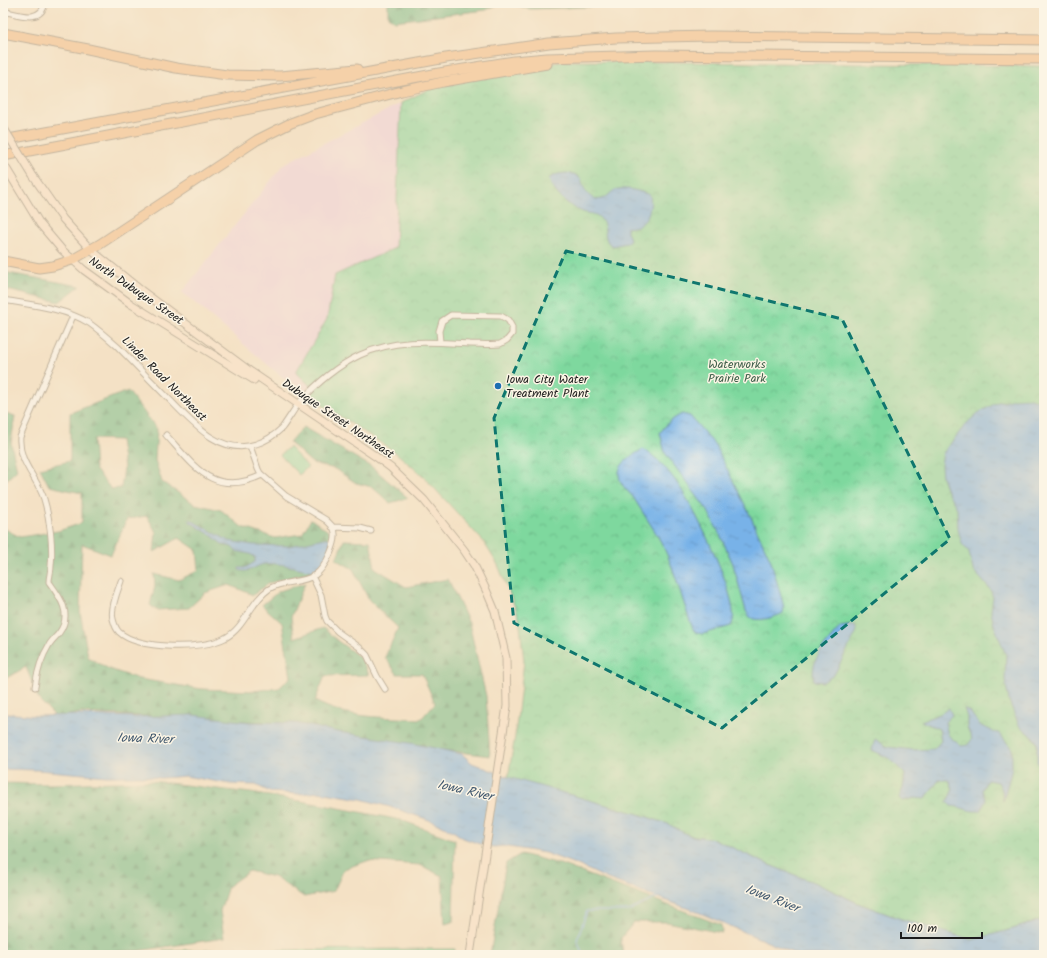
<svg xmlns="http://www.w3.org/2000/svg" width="1047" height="958" font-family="Kalam,sans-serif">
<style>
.built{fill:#f0d0e5}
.grass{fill:url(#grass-tufts);stroke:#4d7a5d}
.forest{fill:url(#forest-firs);stroke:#416a50;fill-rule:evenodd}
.park{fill:url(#park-crowns);stroke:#4d7a5d}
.garden{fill:#7ed89e;stroke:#4d7a5d}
.water{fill:url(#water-ripples);stroke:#4a6782}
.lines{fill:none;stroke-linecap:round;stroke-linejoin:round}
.stream{stroke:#78b2e8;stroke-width:1.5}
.street-casing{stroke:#887e70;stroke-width:7}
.secondary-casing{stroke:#887e70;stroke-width:9}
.highway-casing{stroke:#887e70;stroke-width:11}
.street{stroke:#fff;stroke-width:5}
.secondary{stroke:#fce5cf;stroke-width:7}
.highway{stroke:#f7bd88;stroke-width:9}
.secondary-bridge-casing{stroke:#887e70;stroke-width:9;stroke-linecap:butt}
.secondary-bridge{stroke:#fce5cf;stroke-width:7}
.marked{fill:none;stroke:#0f766e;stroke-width:3;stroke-dasharray:8 5;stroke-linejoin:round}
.poi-dot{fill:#1f6fb2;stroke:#fcf5e5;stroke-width:1.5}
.labels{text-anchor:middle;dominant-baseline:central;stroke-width:3;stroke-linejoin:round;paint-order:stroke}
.street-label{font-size:12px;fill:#1c1c1c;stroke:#fcf5e5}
.park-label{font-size:12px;fill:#3e5e4a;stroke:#fcf5e5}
.poi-label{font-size:12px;fill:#1c1c1c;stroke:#fcf5e5;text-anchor:start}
.water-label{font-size:13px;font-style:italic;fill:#41586e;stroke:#fcf5e5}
</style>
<defs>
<pattern id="grass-tufts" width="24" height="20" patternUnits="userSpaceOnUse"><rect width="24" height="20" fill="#7ed89e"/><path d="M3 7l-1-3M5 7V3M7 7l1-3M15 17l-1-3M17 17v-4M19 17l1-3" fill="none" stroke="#6cb988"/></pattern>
<pattern id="forest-firs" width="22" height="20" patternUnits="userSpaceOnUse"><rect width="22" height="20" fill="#66b885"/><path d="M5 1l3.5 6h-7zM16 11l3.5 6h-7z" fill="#53956c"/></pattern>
<pattern id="park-crowns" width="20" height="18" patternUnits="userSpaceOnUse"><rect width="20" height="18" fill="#7ed89e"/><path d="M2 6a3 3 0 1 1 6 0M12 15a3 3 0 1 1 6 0" fill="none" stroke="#6cb988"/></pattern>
<pattern id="water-ripples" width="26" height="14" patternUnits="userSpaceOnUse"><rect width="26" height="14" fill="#78b2e8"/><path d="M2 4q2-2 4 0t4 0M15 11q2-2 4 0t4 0" fill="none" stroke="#6798c6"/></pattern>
</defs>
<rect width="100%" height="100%" fill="#fcf5e5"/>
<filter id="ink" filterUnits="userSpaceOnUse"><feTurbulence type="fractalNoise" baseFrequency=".025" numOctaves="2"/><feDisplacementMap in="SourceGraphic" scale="8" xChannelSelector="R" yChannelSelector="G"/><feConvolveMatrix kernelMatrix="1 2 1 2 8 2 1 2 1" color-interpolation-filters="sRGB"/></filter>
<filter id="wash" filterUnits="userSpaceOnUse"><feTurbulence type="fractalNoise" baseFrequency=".012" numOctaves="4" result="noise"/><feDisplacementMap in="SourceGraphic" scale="16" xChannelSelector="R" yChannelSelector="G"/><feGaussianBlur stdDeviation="0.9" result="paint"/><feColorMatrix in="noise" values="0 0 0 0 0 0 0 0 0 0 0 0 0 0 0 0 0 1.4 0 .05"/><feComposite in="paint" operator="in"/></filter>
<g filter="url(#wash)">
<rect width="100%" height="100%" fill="#f4e1c5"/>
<path class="built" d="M401,103l-6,146 -60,26 -8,44 -31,53 14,14 -4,5 -25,-15 -99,-84 102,-128z"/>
<path class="grass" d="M455,949l-1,6h-292l1,-5z"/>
<path class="forest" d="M388,3h114l-16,7 -92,11 -6,-5z
M507,3h167l-4,1 -140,5z
M3,272l77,14 -21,16 -56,-13z
M128,391l29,38 -2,31 7,22 33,22 26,6 21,17 33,11 27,-4 9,-15 20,14 -16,38 -46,12 -16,12 -24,-10 -24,8 -16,15 -33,2 -6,-5 5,-19 -1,-12 25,6 20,-10 -2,-20 -18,-12 -25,14 2,-20 -9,-16 -20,3 -16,36 -29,-11 -2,67 8,46 21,12 30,10 63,10 51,2 26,-3 12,-11 -9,-54 -20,-18 17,-14 26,-8 -14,34 3,21 29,-10 16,14 22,16 8,17 -44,1 -10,25c32,18 70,16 106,18l14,-16 -13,-29h-25l-12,-17 13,-29 -29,-28 -16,-31 -17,-10 8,-19 26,1 5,27 31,19 42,-8 21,44 17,73 4,60 -99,-13 -128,-21 -182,-9 -25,4 -17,-17 -13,-33 -23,13v-152l17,9 38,-6 24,-8v-30l-33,-7 -9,-18 30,-7v-48zM93,439l27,1 4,28 -3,20 -10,1 -16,-20z
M3,412l12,4 -4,27 6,27 -14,13z
M303,427l69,40 36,31 -18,5 -18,-16 -16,-4 -21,-14 -23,-6 -23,-21z
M152,781l99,12 67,11 83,16 54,20 -2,82 -8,2 -3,-48 -22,-11 -53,-4 -23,8 -10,22 -30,6 -30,-20 -25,-6 -21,15 -8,25 4,27 -87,13 -134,1v-169l47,1z
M521,854l39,10 161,61 1,8 -55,-11h-33l-13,16 2,17h-133l16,-92z"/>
<path class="park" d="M565,61l479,5v853l-31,10 -41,11 -74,-22 -38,-14 -42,-20 -49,-19 -55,-26 -26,-4 -20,-11 -30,-10 -130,-36 7,-42 9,-75 -5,-44 -21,-52 -15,-24 -60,-65 -28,-24 -88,-57 5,-4 -2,-5 -14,-14 31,-53 8,-44 60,-27 6,-145 42,-21z"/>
<path class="garden" d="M289,447l19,20 -9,8 -19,-20z"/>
<path class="water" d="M566,173l8,1 7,5c2,10 9,23 21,20 7,-2 9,-9 16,-10 10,-1 23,2 32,6 2,10 -1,24 -10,30 -3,2 -9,2 -13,3v4l3,7 -3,4 -15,3c-11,-7 -3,-19 -12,-28 -4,-5 -11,-4 -17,-6 -13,-5 -32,-20 -34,-34l9,-4z
M1030,398l14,5v369l-7,-10v-19l-4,-6 -8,-6 -6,-6 -10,-24 -4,-21 1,-25 -12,-30 -3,-13 2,-15 -3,-8 -17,-19 -4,-18 -7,-8 -4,-15 -1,-21 -10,-17 -5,-14 -1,-12 2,-12 23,-29 12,-11 22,-12 4,1 9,-3z
M682,414l8,2 25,29 34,68 22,48 13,46 -1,6c-7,4 -27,10 -33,4 -1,-1 -3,-4 -4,-6l-13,-47 -12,-27 -13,-26 -43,-58 -5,-20c6,-9 12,-14 22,-19z
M643,449c15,9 26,22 36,37 14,20 66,121 52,140l-28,8 -7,-1 -3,-4c-13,-33 -19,-68 -39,-99 -7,-11 -14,-22 -21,-33 -6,-7 -14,-13 -14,-23 -1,-11 16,-20 24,-25z
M189,519l40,22 24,4 36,1 36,-8h4c5,11 -7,26 -14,33 -17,-2 -33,-9 -50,-7 -10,1 -15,10 -26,6v-2h6l10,-6v-5l-5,-3 -14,-3 -4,-4 -10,-3 -11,-9 -21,-13z
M855,625l2,6 -23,44 -11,7 -9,-1c-5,-22 13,-38 26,-54z
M949,708l3,7 -7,7 3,13 13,11 7,-1 4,-6 -5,-12v-10l-3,-9 5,3 12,15 19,8 12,15v20l-9,32 -1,-11 -4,-8 -11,-2 -5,10 4,11 -6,10c-13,1 -16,-4 -29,-5l-4,-4 6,-13 -4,-9h-10l-14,19 -10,-1 -12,3 -4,-3 4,-10 2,-14 -15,-15 -18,-9 3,-11 12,8 26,3 21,-1 7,-8 -2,-12 -18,-8 19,-7z
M3,713l34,3 43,-1 55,2 58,-2 56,7 47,1 42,9 78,12 46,10 10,9 36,14 130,37 30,10 20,11 26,4 55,26 49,19 42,20 38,14 74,22 41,-11 31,-10v36h-246l-98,-42 -92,-34 -30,-14 -33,-12 -42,-7 -9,1 -17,-4 -14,-5 -10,-7 -24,-11 -35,-12 -33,-9 -42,-7 -20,2 -29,-2 -14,-7 -26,-1 -45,-8 -24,2 -21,-2h-33l-69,-6 -35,-1z"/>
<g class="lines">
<path class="stream" d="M583,955l-6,-15 10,-29h42l29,-14"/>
</g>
</g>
<g filter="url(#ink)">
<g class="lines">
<g class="street-casing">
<path id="street" d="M3,11c15,3 38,13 42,-8
M3,300c29,5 61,8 86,23 10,7 19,15 29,24 16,16 32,33 48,49 24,24 53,61 90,48 10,-3 19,-9 26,-16 6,-8 11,-17 17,-25 17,-19 38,-37 61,-48 36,-17 73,-13 110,-11 10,0 21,1 30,0l7,-4 5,-6v-7l-4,-7 -7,-4 -50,-1 -9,6 -3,10 1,11
M166,435c29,32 48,63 96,40
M332,527l28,1 11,3
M312,576l9,19 4,21 2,5 11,11 21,15 8,8 10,21 8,13
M121,581c-3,9 -11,28 -8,38 1,4 3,10 6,13 19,18 84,18 106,6 20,-10 25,-36 44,-49 13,-9 33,-5 46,-14 10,-7 24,-34 19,-46 -2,-4 -5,-6 -8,-9l-40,-24 -26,-23 -2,-4 -8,-23
M35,687c2,-15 6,-29 14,-42 2,-4 7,-8 10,-12 14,-19 1,-36 -10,-51 0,-6 2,-10 2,-16 2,-20 -1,-47 -7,-67 -7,-22 -26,-37 -24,-62l53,-121"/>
</g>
<g class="secondary-casing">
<path id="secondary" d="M3,163l37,61 22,26 22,20 47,34 123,76
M33,176l30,43 28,31 47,38 113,84 124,84 16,12 33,32 40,50 10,15 13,27 8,19 11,47 1,48 -37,249"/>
</g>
<g class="highway-casing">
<path id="highway" d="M3,33l85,16 88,19 51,7 53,1 77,-7
M3,140l443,-82 103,-15 67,-5 95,-2 333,4
M3,156l436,-83 75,-12 33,-3 109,-3 388,4
M3,261l36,7 14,-2 19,-6 28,-16 157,-104 34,-17 24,-9 87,-23 41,-9 104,-18"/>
</g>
<use href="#street" class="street"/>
<use href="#secondary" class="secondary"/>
<use href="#highway" class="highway"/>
<g class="secondary-bridge-casing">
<path id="secondary-bridge" d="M3,127l30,49"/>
</g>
<use href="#secondary-bridge" class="secondary-bridge"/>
</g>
</g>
<path d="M0 0H1047V958H0ZM566,251l276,68 108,220 -228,189 -208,-105 -20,-205z" fill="#f4e1c5" fill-opacity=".55" fill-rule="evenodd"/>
<path class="marked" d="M566,251l276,68 108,220 -228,189 -208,-105 -20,-205z"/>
<circle class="poi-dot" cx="498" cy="386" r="4"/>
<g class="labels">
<g class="street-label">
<text transform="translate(136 291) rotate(34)">North Dubuque Street</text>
<text transform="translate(164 379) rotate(45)">Linder Road Northeast</text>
<text transform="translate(338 419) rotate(34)">Dubuque Street Northeast</text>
</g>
<g class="park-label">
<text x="737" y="364">Waterworks<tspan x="737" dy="14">Prairie Park</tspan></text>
</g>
<g class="poi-label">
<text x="506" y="379">Iowa City Water<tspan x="506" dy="14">Treatment Plant</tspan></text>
</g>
<g class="water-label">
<text transform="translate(145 739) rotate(2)">Iowa River</text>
<text transform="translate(465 791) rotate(13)">Iowa River</text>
<text transform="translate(772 899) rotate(21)">Iowa River</text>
</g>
</g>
<rect width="1047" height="958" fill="none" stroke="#fcf5e5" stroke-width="16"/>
<path d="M901 932v6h81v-6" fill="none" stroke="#1c1c1c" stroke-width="2"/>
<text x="907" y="932" font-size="12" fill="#1c1c1c" stroke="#fcf5e5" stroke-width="3" paint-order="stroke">100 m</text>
</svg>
